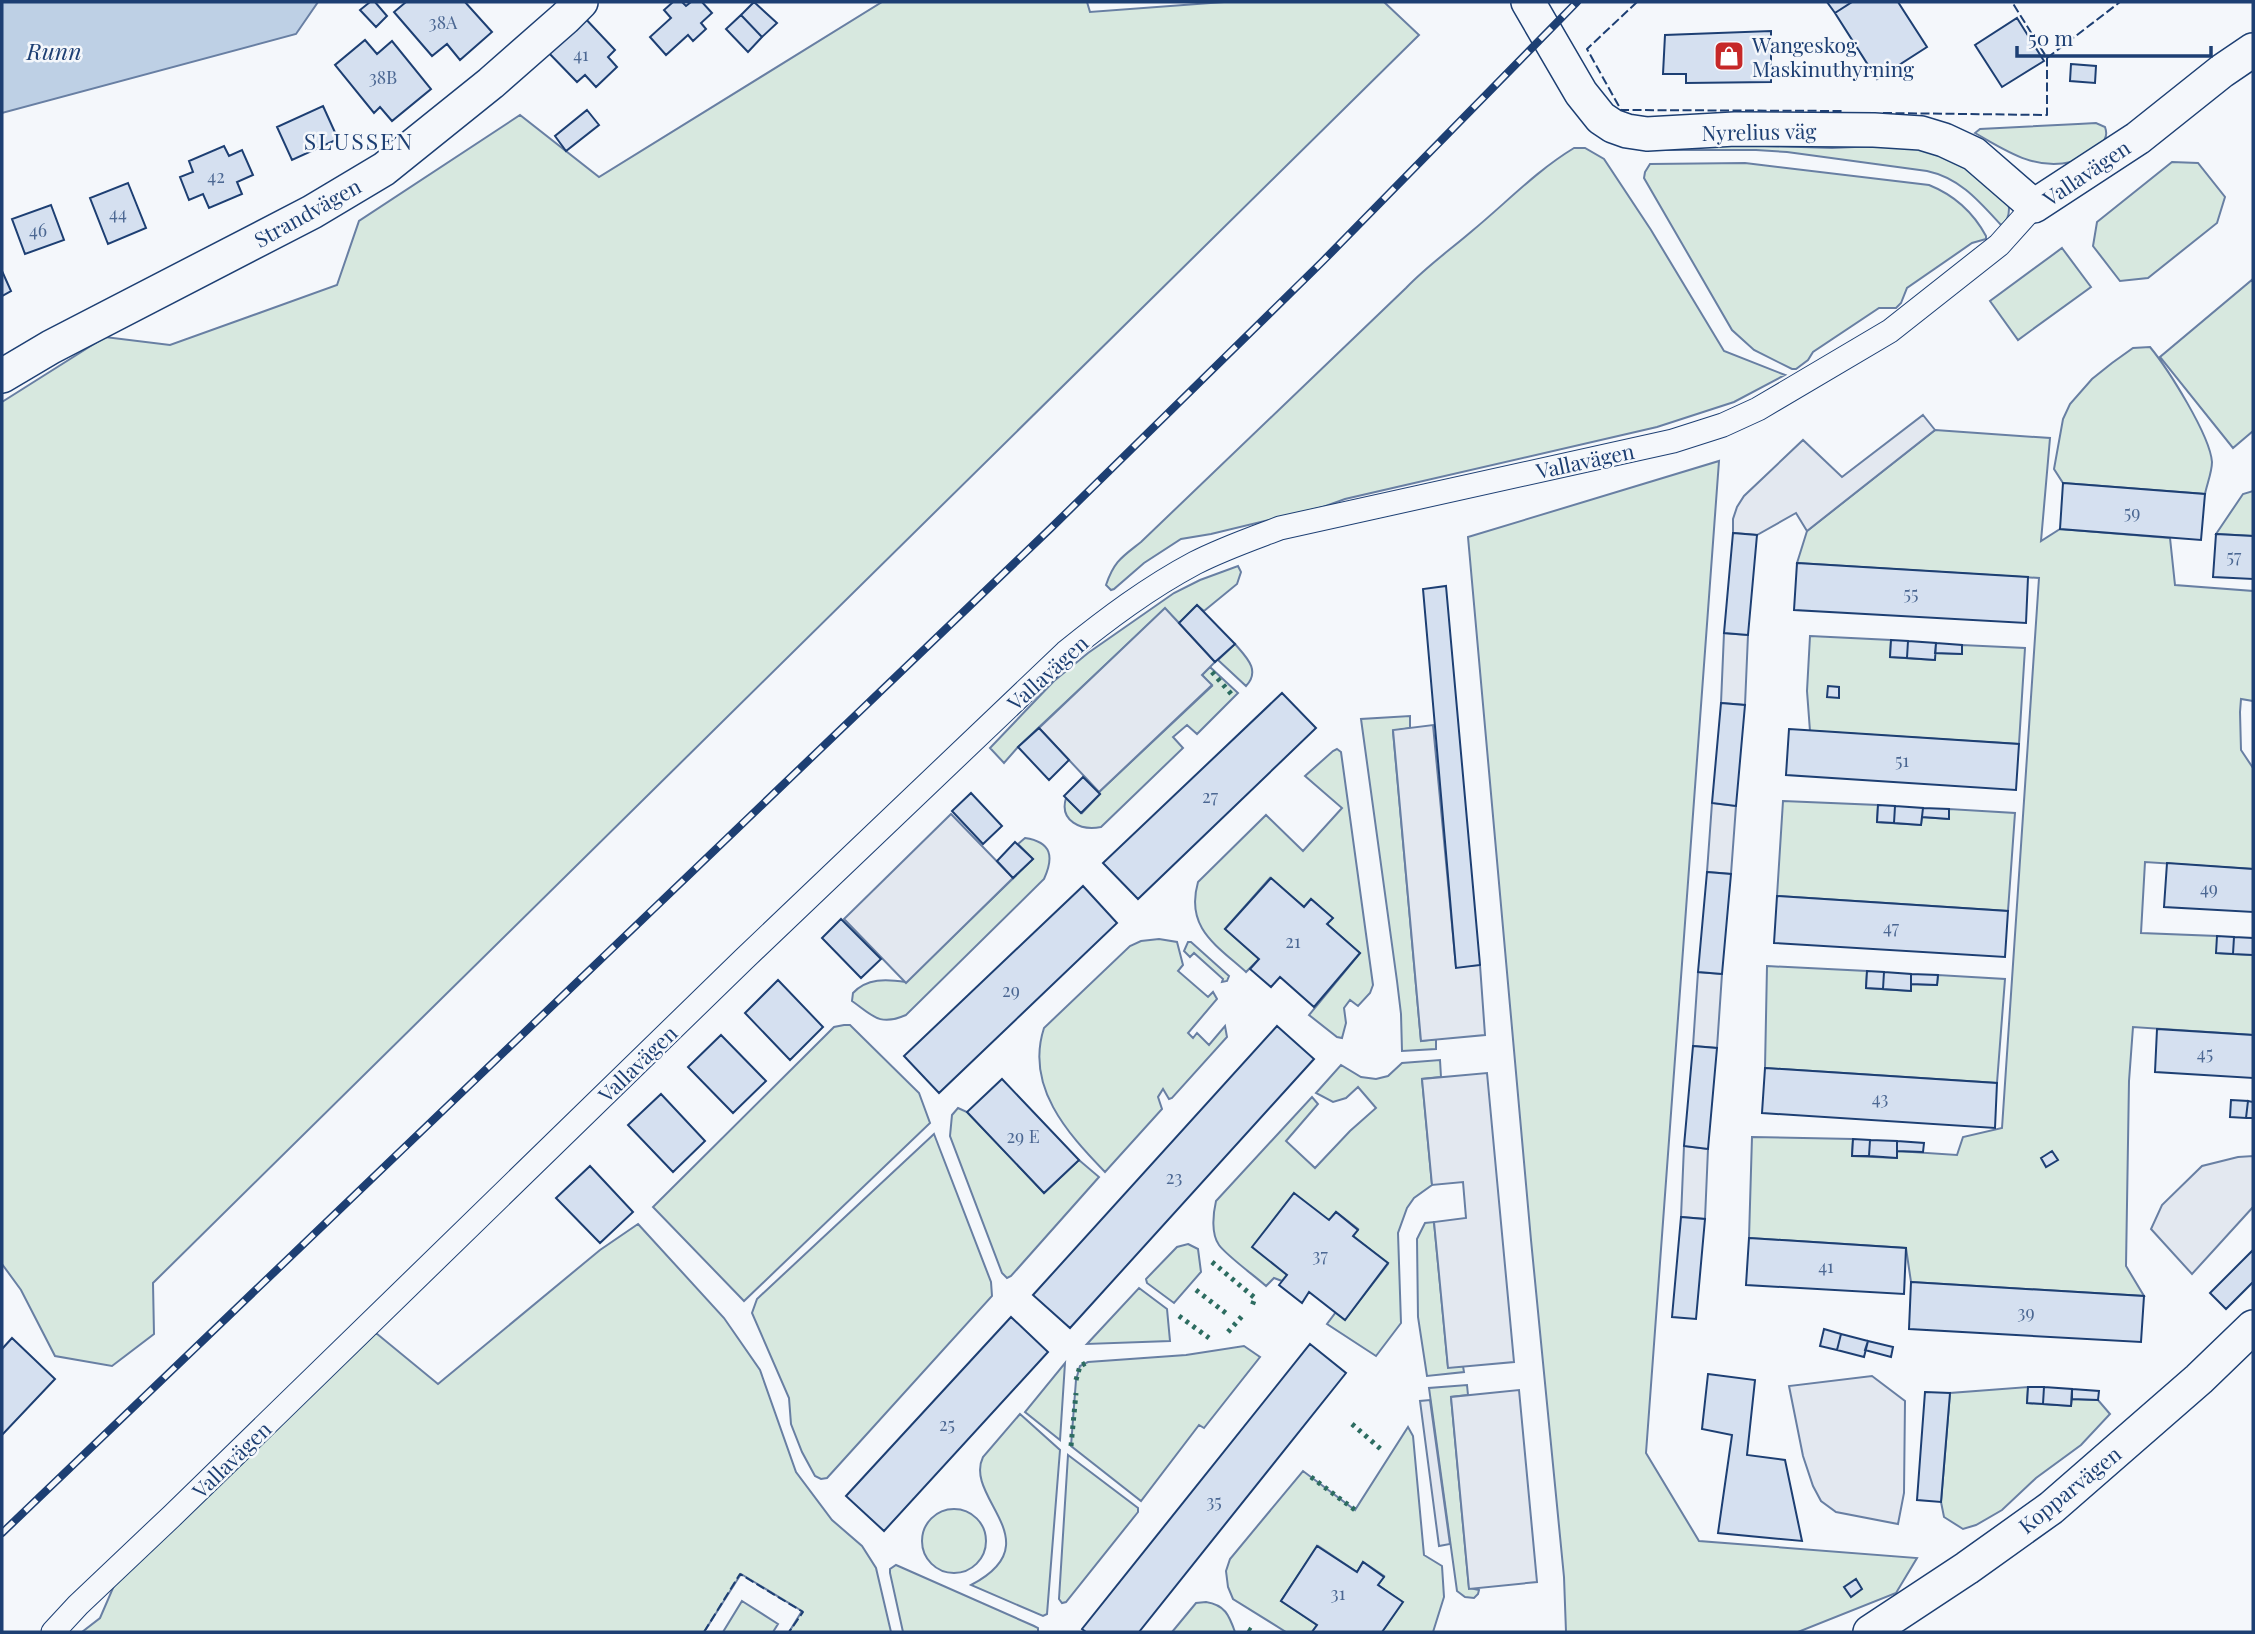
<svg xmlns="http://www.w3.org/2000/svg" width="2255" height="1634" font-family="'Playfair Display',serif">
<style>
.green{fill:#d7e8df;stroke:#687fa3;stroke-width:2}
.parking{fill:#e3e8f0;stroke:#687fa3;stroke-width:2}
.water{fill:#bed0e5;stroke:#687fa3;stroke-width:2}
.building{fill:#d5e0f0;stroke:#1d3f73;stroke-width:2}
.lines{fill:none;stroke-linecap:round;stroke-linejoin:round}
.street-casing{stroke:#1d3f73;stroke-width:25}
.secondary-casing{stroke:#1d3f73;stroke-width:36}
.street{stroke:#f4f7fb;stroke-width:23}
.secondary{stroke:#f4f7fb;stroke-width:33}
.rail-casing{stroke:#1d3f73;stroke-width:8}
.rail{stroke:#f4f7fb;stroke-width:5;stroke-dasharray:16;stroke-linecap:butt}
.hedge{stroke:#2c6c60;stroke-width:5;stroke-dasharray:3.5 5;stroke-linecap:butt}
.fence{stroke:#1d3f73;stroke-width:2;stroke-dasharray:9 3.5;stroke-linecap:butt}
.labels{text-anchor:middle;dominant-baseline:central;stroke-width:5;stroke-linejoin:round;paint-order:stroke}
.number-label{font-size:18px;fill:#4b6792}
.poi-label{font-size:21px;fill:#1d3f73;stroke:#f4f7fb;text-anchor:start}
.street-label{font-size:21px;fill:#1d3f73;stroke:#f4f7fb}
.water-label{font-size:23px;font-style:italic;fill:#1d3f73;stroke:#f4f7fb}
.neighbourhood-label{font-size:23px;letter-spacing:2px;fill:#1d3f73;stroke:#f4f7fb}
</style>
<rect width="100%" height="100%" fill="#f4f7fb"/>
<path class="green" d="M882,2h205l3,10 134,-10h160l35,33 -1266,1248 1,51 -42,32 -57,-10 -34,-66 -19,-26v-862l103,-65 65,8 167,-60 22,-64 161,-106 79,62z
M2078,124l18,-1 9,4c4,11 -2,16 -11,22 -7,4 -15,11 -23,13 -36,9 -66,-12 -96,-29l5,-4z
M1734,145l98,3 45,-2 41,3 44,13 46,38c2,10 2,20 -7,25 -22,-24 -41,-47 -74,-54l-140,-19 -31,-2h-106z
M1574,148h11l19,11 47,71 73,121 61,24 -51,27 -77,25 -312,72 -22,8 -112,27 -30,5 -37,24 -30,26 -3,1 -5,-5c8,-24 16,-28 35,-43l265,-254c21,-22 44,-38 66,-57 34,-28 64,-60 102,-83z
M2172,162l26,1 27,34 -8,26 -69,55 -28,3 -27,-35 4,-24z
M1745,163l184,22c25,10 44,27 57,51v3l-14,4 -65,45 -6,15 -5,5h-17l-66,44 -5,8 -12,9h-4l-38,-19 -22,-20 -88,-152 1,-6 5,-8z
M2062,248l29,39 -73,53 -28,-39z
M2253,279v152l-20,17 -73,-91z
M2150,347c18,22 60,88 62,115 0,10 -5,22 -7,32l-142,-11 -9,-14 9,-50 7,-15 22,-25 20,-16 21,-15z
M1935,430l115,8 -9,103 19,-12 110,9 5,47 78,6v110l-12,-2 -1,13 1,38 12,18v101l-108,-7 -4,71 76,3v17l36,2v80l-120,-8 -4,54 -3,185 18,30 -233,-14 -5,-34 -157,-10 3,-101 101,2 -1,17 44,2 1,-7 60,4 6,-18 39,-9 37,-550 -242,-15 10,-32z
M1719,461l-73,992 53,88 218,17 -21,35 -98,39h-232l-2,-55 -33,-337 -63,-703z
M2253,491v45l-37,-2 27,-40z
M1238,566l3,6 -4,12 -33,27 -7,-6 -18,18 -14,-14 -147,138 -14,16 -14,-15 64,-67 34,-28 86,-60 26,-13z
M1810,636l81,4 -1,17 44,3 1,-7 27,1v-9l63,3 -6,96 -209,-13 -3,-40z
M1235,644c11,13 26,26 11,42l-28,-26z
M1210,667l28,26 -41,41 -10,-9 -14,12 10,11 -82,79c-20,4 -42,-6 -35,-29l16,15 18,-19 -1,-2 113,-106 -10,-11z
M1410,716v12l-17,3 28,310 15,-2v10l-34,2 -1,-37 -4,-33 -36,-262z
M1337,749l4,3 32,233 -3,8 -12,13 -8,-6 -6,8 2,15 -4,15 -5,-1 -28,-22 51,-62 -33,-29 5,-6 -21,-19 -7,8 -34,-29 -45,51 34,30 -13,13c-30,-27 -61,-44 -48,-90l68,-67 37,36 39,-43 -37,-32 28,-25z
M1783,801l95,4 -1,17 44,3 1,-8 26,2 1,-10 66,4 -7,98 -231,-15z
M1025,838c27,4 29,19 19,41l-138,136c-27,12 -34,0 -54,-14l1,-8c14,-15 33,-14 53,-11l127,-123 -15,-15z
M1159,939l18,3 6,23 -5,6 30,26 5,-5 4,7 -29,34 5,5 4,-5 12,12 16,-19 2,11 -55,61 -3,1 -6,-10 -5,8 4,12 -57,63c-38,-39 -80,-86 -61,-144l86,-82 11,-5z
M1188,942h3l38,34 -2,5 -5,1 1,-3 -29,-26 -4,4 -6,-6z
M1767,966l100,5 -1,17 44,3 1,-7 26,1 1,-10 67,4 -8,104 -232,-15z
M844,1025h6l69,68 11,30 -186,178 -91,-94 181,-180z
M1440,1060l1,17 -19,2 10,106 -18,13 -7,10 -9,25 3,90 -25,33 -49,-32 9,-12 9,7 43,-55 -35,-28 5,-7 -22,-17 -54,69 -8,-3 -8,8c-11,-10 -39,-30 -47,-41 -8,-11 -6,-31 -3,-44l96,-104 6,7 -32,37 29,27 35,-37 26,-23 -18,-21 -12,11 -13,4 -17,-9 25,-28 20,12 15,2 12,-3 14,-13z
M958,1108l9,4 77,81 35,-33 20,17 -88,99 -4,2 -5,-5 -52,-137 2,-21z
M934,1134l57,148 1,14 -165,182 -6,1 -6,-3 -13,-24 -11,-28 -2,-26 -37,-85 5,-14z
M1434,1222l14,145 15,-1 1,6 -37,4 -9,-59 -1,-78 8,-16z
M638,1224l86,94 36,52 36,102 36,48 30,26 14,22 15,64h-102l13,-21 -61,-37 -37,58h-622l18,-14 16,-37 260,-248 62,51 162,-134z
M1188,1244l10,5 3,23 -27,31 -27,-20 -1,-4 31,-32z
M1139,1288l28,21 3,32 -83,3z
M1244,1346l16,11 -56,71 -5,-3 -58,76 -70,-55 5,-66 4,-14 8,-4 98,-7z
M1065,1363l-5,77 -35,-28z
M1467,1385l1,10 -17,2 18,191 10,2 -1,4 -4,4 -9,-1 -8,-6 -28,-203z
M2028,1387l-1,16 44,3 1,-7 26,1 12,14 -29,31 -45,33 -34,32 -26,15 -13,4 -19,-12 -3,-15 9,-109z
M1020,1414l40,36 -13,164 -4,2 -72,-31c82,-43 -8,-87 12,-128z
M1408,1427l5,9 11,119 18,11 2,31 -11,35h-51l20,-30 -24,-17 6,-9 -21,-14 -6,10 -39,-26 -37,55 36,24 -5,7h-26l-53,-33 -5,-12 -2,-16 4,-12 73,-88 52,39z
M1068,1455l70,53v4l-72,90 -4,1 -3,-4z
M922 1541a32 32 0 1 1 64 0a32 32 0 1 1-64 0Z
M896,1565l138,61 4,2v4h-135l-13,-59v-4z
M742,1601l36,23 -5,8h-50z
M1206,1602c19,3 23,13 29,30h-63l24,-29z"/>
<path class="parking" d="M1923,415l12,15 -128,101 -11,-18 -39,22 -24,-2v-14l4,-12 7,-11 59,-56 39,37z
M1165,608l50,54 -13,13 10,10 -113,107 -60,-64z
M1724,633l24,2 -3,70 -24,-2z
M1433,725l23,242 24,-2 5,70 -64,6 -28,-311z
M1712,803l24,3 -5,68 -24,-2z
M951,814l62,64 -107,105 -62,-64z
M1698,972l24,2 -5,74 -24,-2z
M1487,1073l27,289 -66,6 -14,-146 32,-4 -3,-36 -31,3 -10,-106z
M1684,1146l24,3 -3,70 -24,-2z
M2253,1156v51l-61,67 -41,-45 11,-24 40,-39 36,-9z
M1872,1376l33,25 -1,92 -6,31 -62,-12 -15,-11 -8,-15 -10,-30 -14,-70z
M1519,1390l18,192 -68,7 -18,-192z
M1430,1400l20,144 -11,2 -19,-145z"/>
<path class="water" d="M2,2h316l-22,32 -294,79z"/>
<path class="building" d="M370,2h5l12,14 -11,11 -16,-17z
M406,2h59l27,30 -32,28 -13,-16 -15,12 -38,-44z
M673,2h9l4,4 5,-4h11l10,11 -11,10 5,6 -13,12 -5,-6 -22,20 -16,-18 21,-19 -7,-8z
M754,2l23,21 -15,14 -21,-22z
M1827,2h25l-17,11z
M1852,2h46l29,45 -50,32 -42,-66z
M582,15l33,35 -7,7 9,10 -21,20 -11,-12 -8,7 -32,-33z
M741,15l21,22 -14,15 -22,-23z
M2017,18l27,43 -42,26 -27,-42z
M1771,31v51l-85,1v-9h-23l2,-39z
M365,40l12,14 15,-13 39,48 -39,32 -12,-14 -6,6 -39,-48z
M2071,64l25,2 -1,17 -25,-2z
M323,106l15,33 -46,21 -15,-33z
M587,110l12,15 -33,26 -11,-15z
M224,146l5,10 13,-6 11,25 -16,7 5,12 -33,14 -6,-14 -14,6 -9,-23 13,-5 -4,-11z
M128,183l18,45 -38,16 -18,-46z
M51,205l13,35 -39,14 -13,-35z
M2,271l9,20 -9,5z
M2063,483l142,11 -4,46 -141,-11z
M1733,533l24,2 -9,100 -24,-2z
M2216,534l37,2v43l-40,-2z
M1797,563l231,14 -2,46 -232,-13z
M1446,586l34,379 -24,3 -33,-379z
M1197,605l38,39 -20,18 -36,-39z
M1891,640l17,1 -1,17 -17,-1z
M1908,641l28,2 -1,17 -28,-2z
M1936,643l26,2v9l-27,-1z
M1828,686l11,1v11l-12,-1z
M1282,693l34,35 -178,171 -35,-36z
M1721,703l24,2 -9,101 -24,-3z
M1039,728l30,32 -20,20 -31,-33z
M1789,729l230,15 -3,46 -230,-15z
M1083,777l17,17 -19,19 -17,-17z
M971,793l31,33 -19,18 -31,-33z
M1878,805l17,1 -1,17 -17,-1z
M1895,806l28,2 -2,17 -27,-2z
M1923,808l26,1v10l-27,-2z
M1015,842l18,17 -20,19 -16,-17z
M2167,863l86,6v43l-89,-5z
M1707,872l24,2 -9,100 -24,-2z
M1271,878l33,29 7,-8 22,19 -6,6 33,29 -46,54 -34,-30 -9,10 -21,-18 9,-10 -34,-30z
M1083,886l34,37 -178,170 -35,-37z
M1777,896l231,15 -3,46 -231,-14z
M841,919l40,40 -20,19 -39,-40z
M2217,936l17,1 -1,17 -17,-1z
M2234,937l19,1v17l-20,-1z
M1867,971l17,1 -1,17 -17,-1z
M1884,972l27,2v17l-28,-2z
M1911,974l27,1 -1,10 -26,-1z
M778,980l45,47 -33,33 -45,-47z
M1277,1026l37,33 -244,269 -37,-33z
M2157,1029l96,6v43l-98,-6z
M721,1035l45,46 -33,32 -45,-46z
M1693,1046l24,2 -9,101 -24,-3z
M1765,1068l232,15 -2,45 -233,-15z
M1002,1079l77,81 -35,33 -77,-81z
M661,1094l44,47 -32,31 -45,-47z
M2231,1100l17,1 -2,17 -16,-1z
M2248,1101l5,1v16h-7z
M1853,1139l17,1 -1,16h-17z
M1870,1140l27,1v17l-28,-2z
M1897,1141l27,2 -1,9 -26,-1z
M2052,1151l6,9 -12,7 -5,-9z
M590,1166l43,46 -33,31 -44,-45z
M1294,1193l35,27 7,-8 22,18 -5,6 35,27 -43,57 -36,-28 -7,11 -23,-18 8,-10 -35,-28z
M1681,1217l24,2 -9,100 -24,-2z
M1749,1238l157,10 -2,46 -158,-9z
M2253,1250v32l-27,27 -16,-16z
M1911,1282l233,14 -3,46 -232,-13z
M1011,1317l37,35 -164,179 -38,-35z
M1824,1329l17,5 -4,16 -17,-4z
M1841,1334l27,7 -4,16 -27,-7z
M12,1338l43,41 -53,56v-86z
M1868,1341l25,6 -2,10 -26,-7z
M1310,1344l36,29 -207,259h-53l-4,-3z
M1708,1374l47,6 -8,75 38,5 17,81 -84,-8 14,-98 -30,-6z
M2028,1387h16l-1,17 -16,-1z
M2044,1387l28,2 -1,17 -28,-2z
M2072,1389l27,2 -1,9 -26,-1z
M1925,1392l25,1 -9,109 -24,-2z
M1317,1546l40,26 6,-10 21,15 -6,8 25,17 -21,30h-70l5,-7 -36,-24z
M1856,1579l6,10 -11,8 -7,-10z"/>
<g class="lines">
<g class="street-casing">
<path id="street" d="M53,1632l25,-27 95,-90 570,-555 323,-308c41,-33 82,-64 129,-89 27,-14 56,-24 85,-35l393,-87 50,-16 35,-16 132,-78 109,-86 35,-39"/>
</g>
<g class="secondary-casing">
<path id="secondary" d="M1528,2l53,91 20,25 12,8 14,5 20,3 88,-5 139,1 47,3 23,7 30,14 60,52 104,-68 84,-67 31,-21
M2,376l49,-29 261,-135 72,-43 107,-86 74,-65 16,-16
M1870,1632l97,-64 84,-60 148,-129 54,-52"/>
</g>
<use href="#street" class="street"/>
<use href="#secondary" class="secondary"/>
<g class="rail-casing">
<path id="rail" d="M2,1533l1049,-1005 272,-267 254,-259"/>
</g>
<use href="#rail" class="rail"/>
<path class="hedge" d="M1212,672l21,24
M1212,1262l43,36 -3,8
M1196,1290l31,24
M1179,1316l30,22
M1228,1332l15,-17
M1076,1380l4,-14 8,-4
M1352,1424l31,27
M1071,1446l5,-53
M1311,1477l44,33
M1248,1629l5,3"/>
<path class="fence" d="M1637,2l-50,47 34,61 224,1
M2047,58l73,-56
M1883,113l164,2v-57l-35,-56
M704,1632l36,-58 63,38 -14,20"/>
</g>
<defs>
<g id="shop-square" transform="scale(1.575)"><rect x="-9" y="-9" width="18" height="18" rx="4" fill="#c62828" stroke="#f4f7fb"/><path d="M-5-2.5h2.3a2.7 3.5 0 0 1 5.4 0H5L5.5 6h-11ZM-1.5-2.5h3a1.5 2.3 0 0 0-3 0Z" fill="#fff"/></g>
</defs>
<g fill-rule="evenodd">
<use href="#shop-square" x="1729" y="56"/>
</g>
<g class="labels">
<g class="number-label">
<text x="443" y="22">38A</text>
<text x="581" y="54">41</text>
<text x="383" y="77">38B</text>
<text x="216" y="176">42</text>
<text x="118" y="213">44</text>
<text x="38" y="230">46</text>
<text x="2132" y="512">59</text>
<text x="2234" y="556">57</text>
<text x="1911" y="593">55</text>
<text x="1902" y="760">51</text>
<text x="1210" y="796">27</text>
<text x="2209" y="888">49</text>
<text x="1891" y="927">47</text>
<text x="1293" y="941">21</text>
<text x="1011" y="990">29</text>
<text x="2205" y="1053">45</text>
<text x="1880" y="1098">43</text>
<text x="1023" y="1136">29 E</text>
<text x="1174" y="1177">23</text>
<text x="1320" y="1255">37</text>
<text x="1826" y="1266">41</text>
<text x="2026" y="1312">39</text>
<text x="947" y="1424">25</text>
<text x="1214" y="1501">35</text>
<text x="1338" y="1593">31</text>
</g>
<g class="poi-label">
<text x="1752" y="44">Wangeskog<tspan x="1752" dy="24">Maskinuthyrning</tspan></text>
</g>
<g class="street-label">
<text transform="translate(1759 131) rotate(-1)">Nyrelius väg</text>
<text transform="translate(2086 172) rotate(-34)">Vallavägen</text>
<text transform="translate(307 212) rotate(-29)">Strandvägen</text>
<text transform="translate(1585 460) rotate(-12)">Vallavägen</text>
<text transform="translate(1047 672) rotate(-42)">Vallavägen</text>
<text transform="translate(637 1063) rotate(-44)">Vallavägen</text>
<text transform="translate(231 1459) rotate(-44)">Vallavägen</text>
<text transform="translate(2069 1489) rotate(-39)">Kopparvägen</text>
</g>
<g class="water-label">
<text x="54" y="50">Runn</text>
</g>
<g class="neighbourhood-label">
<text x="359" y="140">SLUSSEN</text>
</g>
</g>
<rect width="2255" height="1634" fill="none" stroke="#1d3f73" stroke-width="7"/>
<path d="M2017 46v10h194v-10" fill="none" stroke="#1d3f73" stroke-width="3.5"/>
<text x="2028" y="46" font-size="21" fill="#1d3f73" stroke="#f4f7fb" stroke-width="5" paint-order="stroke">50 m</text>
</svg>
